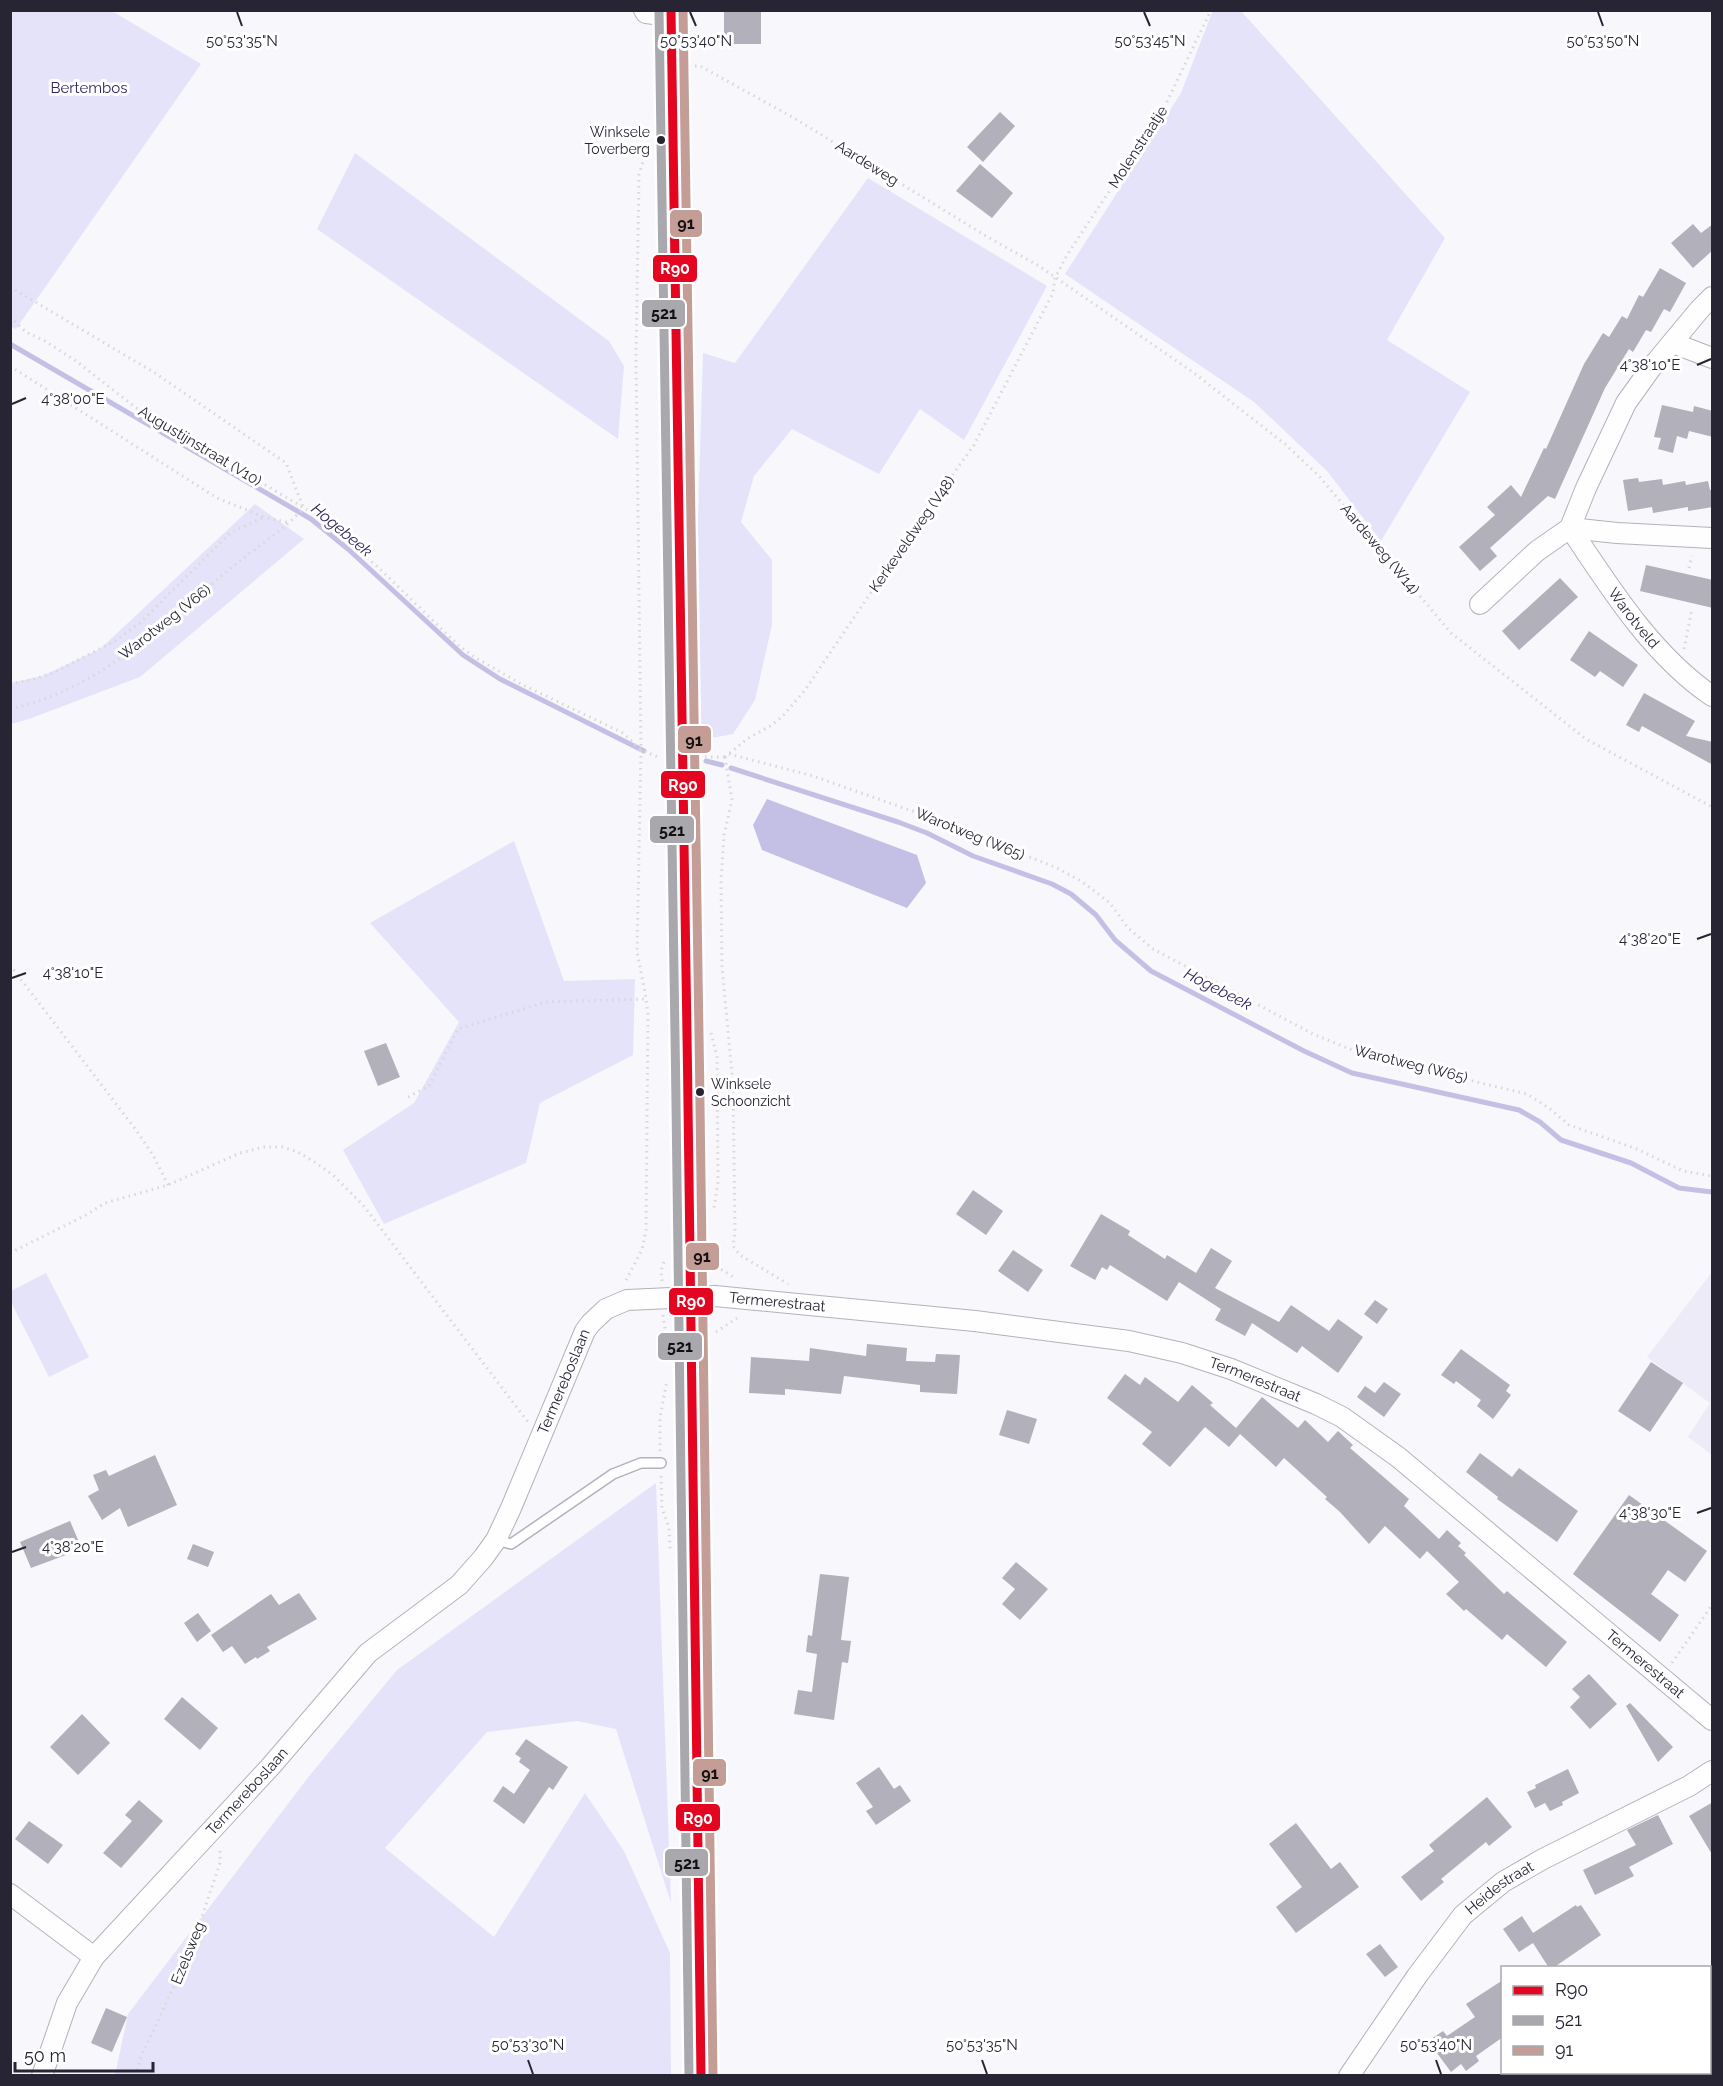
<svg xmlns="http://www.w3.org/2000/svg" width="1723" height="2086" font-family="Raleway,sans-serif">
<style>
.built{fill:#ecebf7}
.green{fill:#e5e3fa}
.water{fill:#c4c0e5}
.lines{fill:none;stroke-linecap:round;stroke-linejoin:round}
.stream{stroke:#c4c0e5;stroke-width:5}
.building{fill:#b1b0bb}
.lane-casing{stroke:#b3b2bb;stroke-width:12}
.street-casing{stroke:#b3b2bb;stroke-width:22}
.primary-casing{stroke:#c1bfc9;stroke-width:33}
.path{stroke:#d8d8d9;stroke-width:3;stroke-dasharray:1.5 4.5;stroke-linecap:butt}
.lane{stroke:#fefeff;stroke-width:9}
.street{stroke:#fefeff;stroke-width:20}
.primary{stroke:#f4f4f7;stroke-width:30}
.bus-1-casing{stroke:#fff;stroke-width:14}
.bus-2-casing{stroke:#fff;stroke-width:14}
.bus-3-casing{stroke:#fff;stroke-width:14}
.bus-1{stroke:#e40521;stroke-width:9}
.bus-2{stroke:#a9a8ad;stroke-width:9}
.bus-3{stroke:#c49d97;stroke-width:9}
.ticks{fill:none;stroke:#272533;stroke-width:2}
.bus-dot{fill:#272533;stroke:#fff;stroke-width:2}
.labels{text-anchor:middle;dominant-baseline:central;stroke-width:6;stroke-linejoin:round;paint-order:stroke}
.bus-label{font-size:14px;fill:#272533;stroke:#fff;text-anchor:end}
.park-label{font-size:15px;fill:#322460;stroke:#fff}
.street-label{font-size:15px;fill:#272533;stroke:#fff}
.water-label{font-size:16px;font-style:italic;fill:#2d1e5a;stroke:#fff}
.ticks-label{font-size:15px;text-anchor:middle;fill:#272533;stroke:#fff;stroke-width:6;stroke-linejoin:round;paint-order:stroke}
.line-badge{stroke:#fff;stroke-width:2}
.badge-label{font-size:16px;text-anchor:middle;font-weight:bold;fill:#fff}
.pale-badge-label{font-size:16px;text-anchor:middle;font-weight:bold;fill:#111}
</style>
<rect width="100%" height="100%" fill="#f7f7fc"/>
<path class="built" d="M1712,1272v183l-24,-18 22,-34 -63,-46z"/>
<path class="green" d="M11,10l101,1 89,53 -185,265 -6,-2z
M1213,10l28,1 204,227 -58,102 83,52 -89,149 -54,-70 -73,-69 -189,-128 116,-181z
M355,153l254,188 15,25 -6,73 -301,-210z
M868,178l179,108 -83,154 -44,-31 -41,65 -87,-45 -38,47 -13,46 31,38v65l-17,75 -22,34 -32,6 -4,-189 6,-198 32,10z
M255,504l49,35 -164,138 -111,42 -18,5v-41l31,-7 58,-27z
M514,841l50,140 71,-2 -2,76 -93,48 -14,60 -142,61 -41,-74 71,-47 45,-81 -89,-99z
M46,1273l43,84 -40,20 -39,-77 1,-9z
M656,1483l15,420 -55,-174 -39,-8 -90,11 -102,116 109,89 91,-144 39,58 46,102 1,122h-556l13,-61 182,-239 87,-105z"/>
<path class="water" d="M767,799l150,56 9,28 -19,25 -145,-58 -9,-25z"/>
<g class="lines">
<path class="stream" d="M10,344l301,175 37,30 115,106 37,24 144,72
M706,761l16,4
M731,768l167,54 29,11 46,23 79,28 19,10 25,21 19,25 36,31 153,80 48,22 167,37 21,12 21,18 70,23 48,25 33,4"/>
</g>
<path class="building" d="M724,10h37v34h-37z
M1000,112l15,14 -32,36 -16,-15z
M980,164l33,29 -21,25 -36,-27z
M1693,224l8,9 12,-9v26l-20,18 -22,-25z
M1660,268l26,15 -16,29 -6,-3 -13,23 -5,-2 -13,22 -4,-3 -24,39 -50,111 -7,-3 -58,52 7,8 -17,15 -21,-24 36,-32 -8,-8 24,-22 10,12 23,-49 2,1 38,-85 19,-31 6,4 13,-21 5,3 12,-24 4,2z
M1662,405l31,7 1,-6 19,5v26l-24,-6 -2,8 -10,-3 -4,17 -15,-4 3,-11 -7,-1z
M1638,478l1,4 23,-3 1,6 22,-4 1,4 22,-4 2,9h3v17l-25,4v-4l-35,6 -1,-6 -24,4 -5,-31z
M1646,565l67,15v28l-73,-17z
M1560,578l18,19 -59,53 -17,-19z
M1589,631l49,34 -15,22 -23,-16 -5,6 -25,-17z
M1644,693l51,28 -9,15 27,6v23l-71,-39 -3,6 -13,-7z
M386,1043l14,34 -22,9 -14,-35z
M973,1190l30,21 -17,24 -30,-21z
M1101,1214l29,17 -2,4 37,24 2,-4 29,18 15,-25 21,13 -17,27 64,34 12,-17 38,26 9,-12 25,18 -25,36 -36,-27 -5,7 -45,-30 -7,13 -30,-16 6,-11 -42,-27 -12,19 -57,-36 -3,5 -5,-3 -7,13 -25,-14z
M1013,1250l30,20 -15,22 -30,-21z
M1375,1300l13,9 -11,15 -13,-10z
M867,1344l40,4 -1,13 29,1 1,-8 24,1 -3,39 -37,-2v-7l-76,-9 -3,18 -56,-5v6l-36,-2 2,-36 58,4 1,-13 56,8z
M1461,1349l49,36 -4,6 5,4 -18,24 -16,-13 4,-6 -25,-19 -2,3 -13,-9z
M1651,1362l32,21 -33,49 -32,-21z
M1125,1374l15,11 5,-8 33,25 14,-17 21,18 -3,2 26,23 26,-31 36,31 7,-8 23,22 10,-11 15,14 -3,3 59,51 -5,7 35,33 8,-9 14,13 -3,3 8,7 -2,2 40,39 3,-3 60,51 -21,25 -39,-33 -5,6 -36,-31 -2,2 -18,-17 13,-12 -32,-31 -7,8 -35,-33 -16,18 -29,-32 -15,-13 2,-2 -43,-39 -8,9 -36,-33 -11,13 -24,-20 -35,40 -28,-23 10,-12 -45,-34z
M1384,1382l17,12 -17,23 -27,-20 8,-11 10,7z
M1007,1410l30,9 -8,25 -30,-9z
M1480,1453l32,24 7,-9 59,43 -21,31 -60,-43 1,-2 -32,-25z
M155,1455l22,50 -49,22 -8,-19 -18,12 -14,-24 11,-6 -6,-15 13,-5 3,6z
M1629,1495l78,56 -22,31 -17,-12 -17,24 28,21 -19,27 -87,-68z
M70,1521l12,28 -51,19 -11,-26z
M193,1544l21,8 -6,15 -21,-8z
M1016,1562l32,27 -28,31 -18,-16 13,-15 -13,-11z
M820,1574l29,3 -8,63 10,1 -3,22 -6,-1 -8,58 -40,-6 4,-24 14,2 5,-38 -11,-2 2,-17 4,1z
M299,1593l18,26 -50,28 3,4 -13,8 -1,-2 -11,7 -13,-18 -9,6 -12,-17 60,-41 8,11z
M198,1613l13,18 -14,11 -13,-19z
M1589,1674l28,30 -27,25 -20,-22 10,-10 -8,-8z
M182,1697l36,31 -18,22 -36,-31z
M1630,1703l43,44 -15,15 -32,-56z
M82,1714l28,29 -32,32 -28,-28z
M526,1739l42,28 -15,23 -4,-3 -25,37 -31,-23 10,-15 11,8 16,-24 -11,-8 2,-4 -6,-4z
M879,1767l15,22 6,-4 11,16 -35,24 -10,-14 7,-4 -17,-24z
M1568,1769l11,24 -17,9 1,3 -13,6 -5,-8 -10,5 -8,-16 9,-4 -1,-3z
M1487,1797l25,30 -23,19 -3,-4 -45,37 3,3 -23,19 -20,-24 33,-26 -5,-6z
M139,1800l24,21 -42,47 -18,-15 29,-32 -7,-6z
M1713,1802v54l-24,-40z
M1658,1815l15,29 -44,23 5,9 -39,19 -12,-25 53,-25 -9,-15z
M29,1821l34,24 -15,19 -33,-25z
M1296,1823l35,46 9,-7 19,25 -63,46 -20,-26 26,-20 -33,-43z
M1576,1905l1,2 4,-2 20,30 -48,33h-4l-16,-25 -14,9 -16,-23 19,-13 11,17z
M1380,1944l18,23 -13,10 -19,-23z
M1503,1980v57l-27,19 3,5 -13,10 -5,-7 -10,8 -23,-31 15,-10 4,5 28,-19 -9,-13z
M106,2008l21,9 -15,35 -21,-9z"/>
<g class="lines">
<g class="lane-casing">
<path id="lane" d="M496,1540l15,4 102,-70 28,-11h20"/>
</g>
<g class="street-casing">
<g id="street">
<path d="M644,10l2,3 25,3"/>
<path id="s1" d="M1712,297l-12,12 -49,59 -25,35 -40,85 -16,40c40,60 82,127 142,168"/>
<path d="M1673,343l39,15"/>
<path d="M1480,604l57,-53 33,-23 47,5 95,5"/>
<path d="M10,1894l84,63"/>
<path id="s2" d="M42,2076l25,-73 27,-46 177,-191 97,-113 91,-68 24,-27 13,-18 15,-32 74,-177 6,-8 15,-14 21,-9 88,-4 260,25 154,20 53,12 49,16 85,35 26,13 56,40 314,263"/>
<path id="s3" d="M1349,2076l68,-100 46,-61 40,-33 40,-23 146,-73 23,-15"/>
</g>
</g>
<g class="primary-casing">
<path id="primary" d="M671,10l18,1229 6,223 6,614"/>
</g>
<path class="path" d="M695,66h5l94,52 192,118 53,30 155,107 91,71 34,32 132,157 135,106 126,68
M10,287l145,86 131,90 17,44
M10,317l16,15 19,9 31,20 59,46 189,113 57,50 77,75 18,13 45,26 102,49 18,17 17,7
M10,366l207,132 47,19 26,6
M1689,568l3,-12
M1684,649l8,-40
M10,684l25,-5 20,-7 60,-31 26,-19 89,-89 34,-16
M10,709c85,-18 152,-82 215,-136 26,-22 55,-40 78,-64
M729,754l84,22 122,43 122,49 24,13 29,22 18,25 25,21 160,85 51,21 163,39 22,14 20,17 68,24 46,22 29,5
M705,757h20
M725,757l22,-18 23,-13 12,-9 23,-27 117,-173 52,-72 79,-152 2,-15 12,-23 96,-145 48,-100
M725,757l7,43 -8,35 -3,45 1,86 11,119 2,147 -2,14 7,9 48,29
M10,965l126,165 17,25 15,30
M711,1033l6,24 1,125 -4,26
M408,1097l21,-11 29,-57 88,-27 100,-3
M10,1253l76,-38 19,-12 63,-18 72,-32 24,-6h18l16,5 18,11 17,12 30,30 165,217
M714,1260l5,8 16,10
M626,1280l16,-30 4,-20 2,-216 -3,-22 -8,-40 4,-202 -5,-393 3,-182 6,-20 3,-2
M662,1281l-1,-10 3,-9
M663,1315l3,20
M716,1332l21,-14
M660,1451v-34l7,-36
M661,1476l1,32 7,20 1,21
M1672,1663l40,-58
M1710,2056l2,-3
M136,2076l4,-17 50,-107 30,-89v-15
M1681,2076l4,-4"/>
<use href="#lane" class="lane"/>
<use href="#street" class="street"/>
<use href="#primary" class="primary"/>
<g class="bus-1-casing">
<path id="bus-1" d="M671,10c10,689 23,1377 30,2066"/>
</g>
<g class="bus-2-casing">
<path id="bus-2" d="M659,10c10,689 23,1377 30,2066"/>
</g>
<g class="bus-3-casing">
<path id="bus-3" d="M683,10c10,689 23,1377 30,2066"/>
</g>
<use href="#bus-1" class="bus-1"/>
<use href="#bus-2" class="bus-2"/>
<use href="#bus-3" class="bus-3"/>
</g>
<path class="ticks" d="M237,12l5,14M690,12l6,14M1144,12l6,14M1598,12l5,14M1697,365l14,-6M12,404l14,-6M1697,939l14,-5M12,978l14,-5M1697,1513l14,-5M12,1552l14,-5M528,2060l5,14M982,2060l5,14M1436,2060l5,14"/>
<g class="bus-dot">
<circle cx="661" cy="140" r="5"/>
<circle cx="700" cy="1092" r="5"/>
</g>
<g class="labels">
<g class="bus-label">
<text x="650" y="132">Winksele<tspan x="650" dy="17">Toverberg</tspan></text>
<text x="711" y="1084" text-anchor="start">Winksele<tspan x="711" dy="17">Schoonzicht</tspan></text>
</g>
<g class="park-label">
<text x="89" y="88">Bertembos</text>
</g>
<g class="street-label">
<text transform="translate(1138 147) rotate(-57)">Molenstraatje</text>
<text transform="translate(867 163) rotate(32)">Aardeweg</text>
<text transform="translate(200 446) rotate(31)">Augustijnstraat (V10)</text>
<text transform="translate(912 534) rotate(-55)">Kerkeveldweg (V48)</text>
<text transform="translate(1380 549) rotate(50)">Aardeweg (W14)</text>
<text stroke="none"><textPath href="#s1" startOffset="384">Warotveld</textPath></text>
<text transform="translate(165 622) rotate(-38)">Warotweg (V66)</text>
<text transform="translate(970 834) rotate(22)">Warotweg (W65)</text>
<text transform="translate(1411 1064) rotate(14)">Warotweg (W65)</text>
<text stroke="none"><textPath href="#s2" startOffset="1143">Termerestraat</textPath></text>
<text stroke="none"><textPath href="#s2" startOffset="1629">Termerestraat</textPath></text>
<text stroke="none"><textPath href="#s2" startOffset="884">Termereboslaan</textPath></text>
<text stroke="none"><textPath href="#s2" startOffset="2115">Termerestraat</textPath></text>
<text stroke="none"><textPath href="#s2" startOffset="356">Termereboslaan</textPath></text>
<text stroke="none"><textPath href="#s3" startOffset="243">Heidestraat</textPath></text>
<text transform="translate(188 1953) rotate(-68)">Ezelsweg</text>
</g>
<g class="water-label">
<text transform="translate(342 530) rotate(40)">Hogebeek</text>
<text transform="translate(1218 989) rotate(27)">Hogebeek</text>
</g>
</g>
<g class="ticks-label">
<text x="242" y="46">50°53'35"N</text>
<text x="696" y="46">50°53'40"N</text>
<text x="1150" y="46">50°53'45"N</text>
<text x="1603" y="46">50°53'50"N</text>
<text x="1650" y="370">4°38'10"E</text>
<text x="73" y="404">4°38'00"E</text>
<text x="1650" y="944">4°38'20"E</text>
<text x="73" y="978">4°38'10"E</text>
<text x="1650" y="1518">4°38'30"E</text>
<text x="73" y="1552">4°38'20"E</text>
<text x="528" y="2050">50°53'30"N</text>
<text x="982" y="2050">50°53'35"N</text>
<text x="1436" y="2050">50°53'40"N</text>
</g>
<g class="line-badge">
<rect x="669" y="209" width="34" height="29" rx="6" fill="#c49d97"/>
<rect x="652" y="254" width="46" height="29" rx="6" fill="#e40521"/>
<rect x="641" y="299" width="45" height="29" rx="6" fill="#a9a8ad"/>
<rect x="677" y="725" width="35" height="29" rx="6" fill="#c49d97"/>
<rect x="660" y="770" width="46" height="29" rx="6" fill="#e40521"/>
<rect x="649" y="815" width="46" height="29" rx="6" fill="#a9a8ad"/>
<rect x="685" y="1242" width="35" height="29" rx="6" fill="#c49d97"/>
<rect x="668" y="1287" width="46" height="29" rx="6" fill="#e40521"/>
<rect x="657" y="1332" width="46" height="29" rx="6" fill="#a9a8ad"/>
<rect x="692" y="1758" width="35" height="29" rx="6" fill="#c49d97"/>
<rect x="675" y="1803" width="46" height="29" rx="6" fill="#e40521"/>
<rect x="664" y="1848" width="45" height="29" rx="6" fill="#a9a8ad"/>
</g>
<g class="badge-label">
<text x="675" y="274">R90</text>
<text x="683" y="791">R90</text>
<text x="691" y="1307">R90</text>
<text x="698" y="1824">R90</text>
</g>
<g class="pale-badge-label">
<text x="686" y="229">91</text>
<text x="664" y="319">521</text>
<text x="694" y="746">91</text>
<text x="672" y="836">521</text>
<text x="702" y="1262">91</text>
<text x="680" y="1352">521</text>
<text x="710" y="1779">91</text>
<text x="687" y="1869">521</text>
</g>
<rect width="1723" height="2086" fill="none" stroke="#272533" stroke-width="24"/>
<rect x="1501" y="1966" width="210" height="108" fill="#ffffff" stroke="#a9a8ad" stroke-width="1.5"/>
<rect x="1513" y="1986" width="30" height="9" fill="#e40521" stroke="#a9a8ad" stroke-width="1.5"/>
<text x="1555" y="1996" font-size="18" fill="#272533">R90</text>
<rect x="1513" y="2016" width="30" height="9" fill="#a9a8ad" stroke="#a9a8ad" stroke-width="1.5"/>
<text x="1555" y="2026" font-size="18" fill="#272533">521</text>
<rect x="1513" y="2046" width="30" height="9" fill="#c49d97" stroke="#a9a8ad" stroke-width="1.5"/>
<text x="1555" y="2056" font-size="18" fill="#272533">91</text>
<path d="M15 2062v9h138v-9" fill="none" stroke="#272533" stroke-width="3"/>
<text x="24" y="2062" font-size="18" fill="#272533" stroke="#ffffff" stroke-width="4.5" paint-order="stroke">50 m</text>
</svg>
